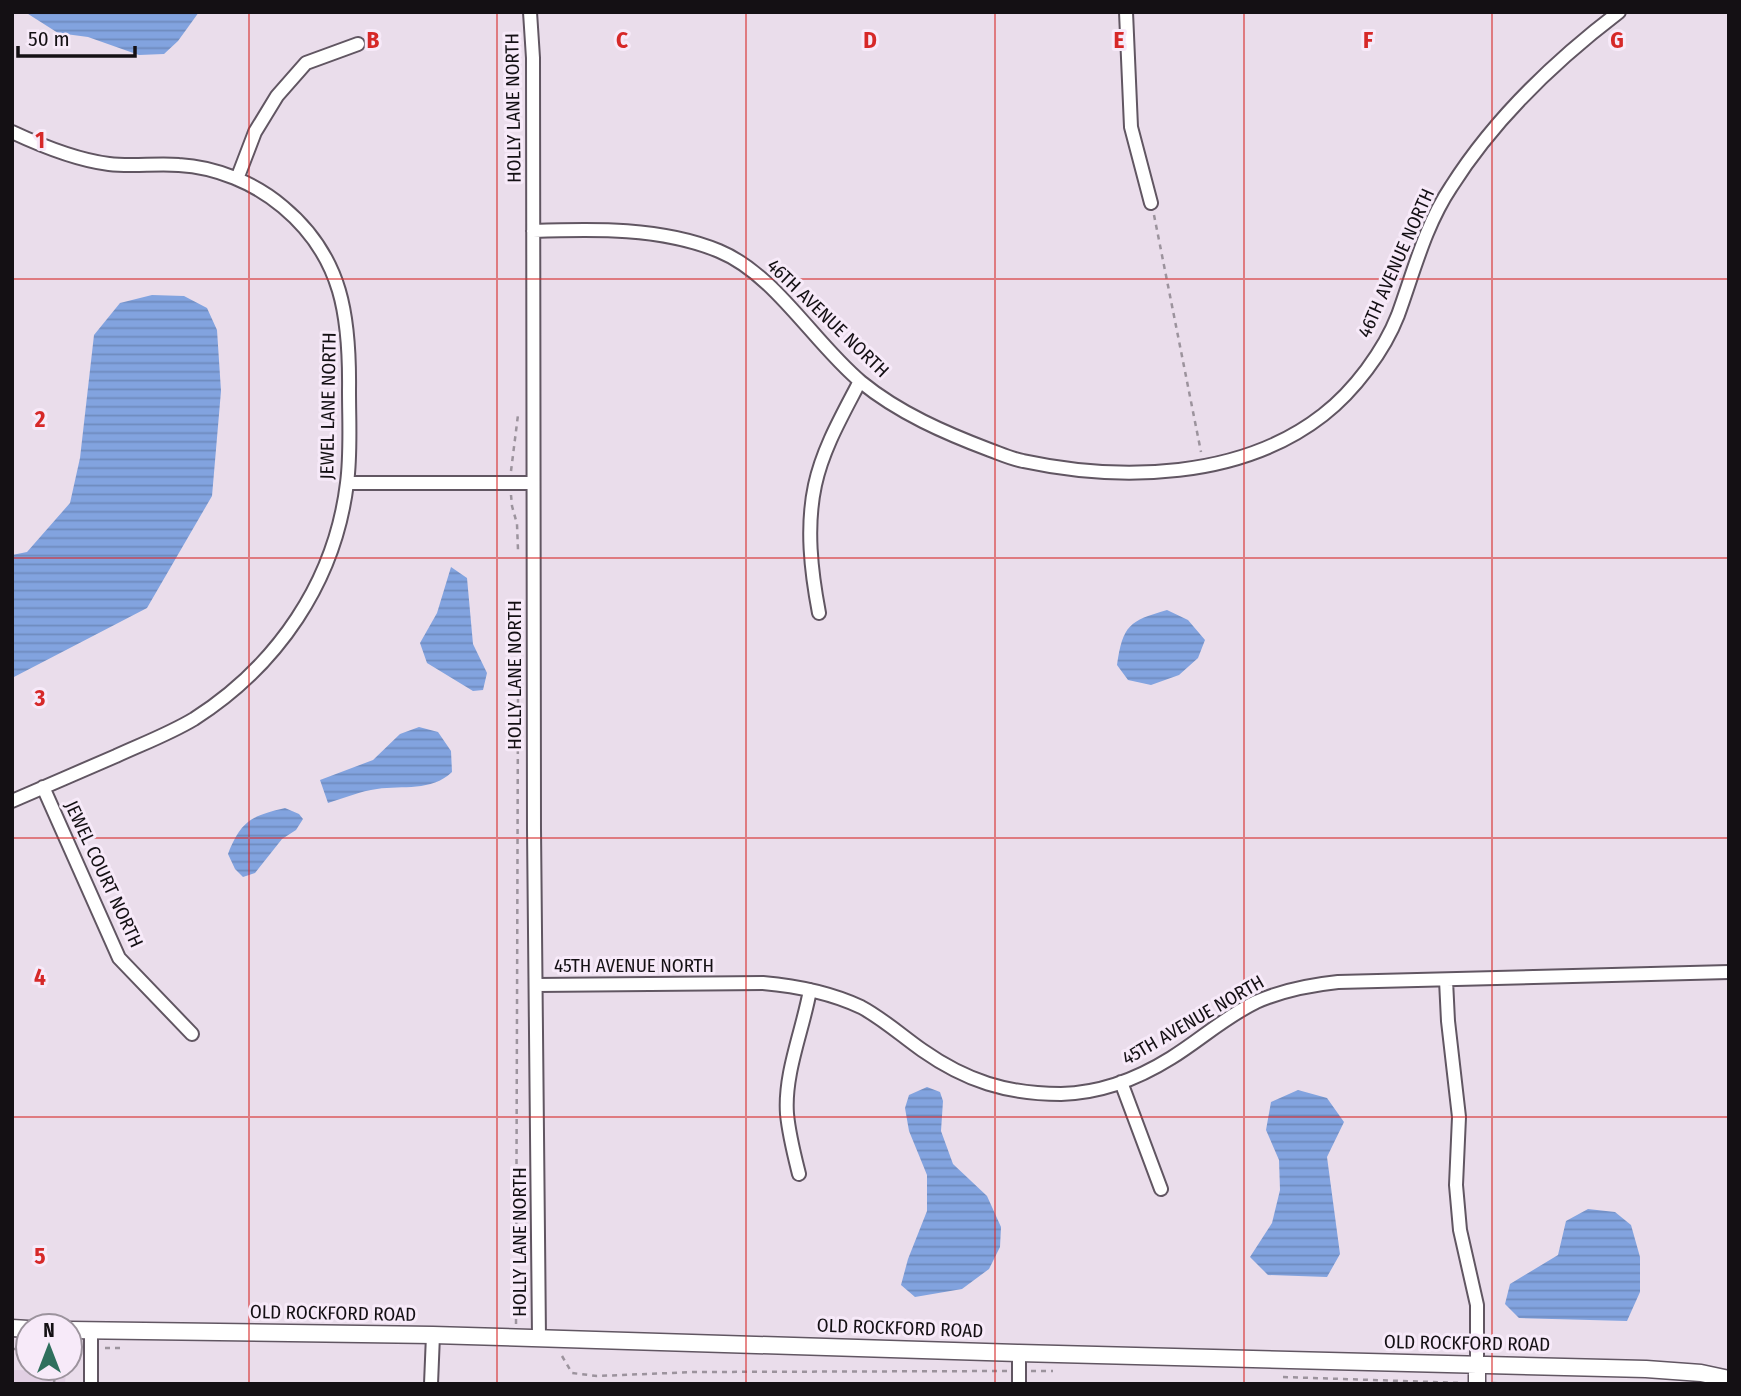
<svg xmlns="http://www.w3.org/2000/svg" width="1741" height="1396" font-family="'Fira Sans Condensed',sans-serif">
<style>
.built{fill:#e1cfe3}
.water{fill:url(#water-rules)}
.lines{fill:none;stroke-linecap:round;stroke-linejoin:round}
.minor-casing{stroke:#615662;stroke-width:16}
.tertiary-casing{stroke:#615662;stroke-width:19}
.path{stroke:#9c939d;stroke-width:2.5;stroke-dasharray:5 5;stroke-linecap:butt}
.minor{stroke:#fff;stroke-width:12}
.tertiary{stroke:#fff;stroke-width:16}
.grid{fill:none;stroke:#d62828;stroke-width:2;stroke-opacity:0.55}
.labels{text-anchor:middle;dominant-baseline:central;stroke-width:6;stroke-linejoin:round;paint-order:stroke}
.street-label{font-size:19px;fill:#141014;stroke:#f7eaf9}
.grid-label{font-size:23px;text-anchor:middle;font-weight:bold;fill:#d62828;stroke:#f7eaf9;stroke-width:6;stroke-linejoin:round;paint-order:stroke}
</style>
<defs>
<pattern id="water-rules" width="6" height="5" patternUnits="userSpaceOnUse" patternTransform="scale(1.75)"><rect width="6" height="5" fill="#82a3df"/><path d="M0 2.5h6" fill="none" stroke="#6f8bbe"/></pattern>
</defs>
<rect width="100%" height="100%" fill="#eaddeb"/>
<path class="built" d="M12,1370l54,1 -1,13h-53z"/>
<path class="water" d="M25,12h174l-21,29 -14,13 -25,1 -51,-18 -30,-4z
M152,295l32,1 23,12 10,22 4,61 -9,105 -65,112 -135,70v-123l15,-3 43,-49 10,-45 14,-123 26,-32z
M451,567l16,11 6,66 14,29 -4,17 -10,1 -46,-28 -7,-20 17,-30z
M1167,610l21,10 17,20 -7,18 -19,17 -28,10 -23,-5 -11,-15c6,-40 12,-44 50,-55z
M419,727l19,5 13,19 1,21c-21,20 -49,13 -75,17 -16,2 -33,9 -49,14l-8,-23 53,-20 27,-26z
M285,808l14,6 4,5 -7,11 -14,9 -27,34 -12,4 -8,-8 -7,-15c13,-33 23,-38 57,-46z
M927,1087l13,5 3,9 -2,30 12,33 34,32 14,31 -1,20 -11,22 -27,20 -47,8 -14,-12 7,-26 19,-48v-36l-18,-44 -4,-23 4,-13z
M1298,1090l29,8 17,24 -17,35 13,97 -13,23 -59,-2 -18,-18 22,-34 8,-33 -1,-30 -13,-30 5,-28z
M1588,1209l27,3 16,13 9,32v35l-13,29 -108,-3 -14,-14 5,-20 48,-29 8,-34z"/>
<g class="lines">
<g class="minor-casing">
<path id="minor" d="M530,12l3,46 1,771 5,509
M1126,12l5,115 20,76
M12,132c30,14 64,28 97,32 23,3 47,-1 70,1 37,2 76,18 104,42 60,50 67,111 66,184 0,31 2,62 -2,92 -12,99 -70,183 -153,236 -25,15 -52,25 -78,37 -35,15 -69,30 -104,45
M237,179l18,-47 22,-36 29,-33 52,-19
M533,231c61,-2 128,-4 186,20 56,23 95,92 142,131 38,31 84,51 129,68 11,4 22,9 33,11 98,21 218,18 300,-46 31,-24 61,-64 75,-100 16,-44 27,-89 53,-128 43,-68 105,-127 168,-175
M347,483h186
M819,613c-8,-42 -13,-86 -4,-128 8,-37 28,-71 45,-104
M43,787l76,171 73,76
M1446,980l2,41 11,96 -3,68 4,45 17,75v59
M536,985l227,-2c34,3 66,9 98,24 21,11 41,29 61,43 44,31 85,44 139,44 39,-1 78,-16 110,-36 29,-18 54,-41 85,-56 27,-12 53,-17 82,-20l391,-10
M1121,1082l40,107
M799,1174c-5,-20 -10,-39 -12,-60 -3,-41 16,-84 23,-124
M91,1330v54
M1019,1353v31
M431,1384l2,-49"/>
</g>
<g class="tertiary-casing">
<path id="tertiary" d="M12,1328l16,1
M70,1330l363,5 586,18 627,16 55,4 28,6
M1477,1364v20"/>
</g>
<path class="path" d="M1154,215l47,237
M511,471l7,-56
M511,495l1,11 5,18 1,26
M516,1324l2,-627
M105,1348h18
M12,1349h16
M562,1356l10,17 25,3 98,-4 312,-1
M1031,1371h22
M1283,1377l179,6
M1493,1383l18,1
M54,1384l1,-16"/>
<use href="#minor" class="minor"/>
<use href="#tertiary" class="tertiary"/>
</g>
<path class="grid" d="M249,12v1372M497,12v1372M746,12v1372M995,12v1372M1244,12v1372M1492,12v1372M12,279h1717M12,558h1717M12,838h1717M12,1117h1717"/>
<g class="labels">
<g class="street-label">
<text transform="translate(513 108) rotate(-91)">HOLLY LANE NORTH</text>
<text transform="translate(1396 263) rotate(-66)">46TH AVENUE NORTH</text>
<text transform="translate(828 318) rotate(44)">46TH AVENUE NORTH</text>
<text transform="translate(328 406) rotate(-89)">JEWEL LANE NORTH</text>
<text transform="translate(514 675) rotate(-90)">HOLLY LANE NORTH</text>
<text transform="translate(104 874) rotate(65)">JEWEL COURT NORTH</text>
<text x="634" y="965">45TH AVENUE NORTH</text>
<text transform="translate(1193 1020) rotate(-30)">45TH AVENUE NORTH</text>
<text transform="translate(519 1242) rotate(-90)">HOLLY LANE NORTH</text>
<text transform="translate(333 1313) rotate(1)">OLD ROCKFORD ROAD</text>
<text transform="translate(900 1328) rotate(2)">OLD ROCKFORD ROAD</text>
<text transform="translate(1467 1343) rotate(1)">OLD ROCKFORD ROAD</text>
</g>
</g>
<g class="grid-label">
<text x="373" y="48">B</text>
<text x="622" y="48">C</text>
<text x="870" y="48">D</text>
<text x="1119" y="48">E</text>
<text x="1368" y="48">F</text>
<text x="1617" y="48">G</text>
<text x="40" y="148">1</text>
<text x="40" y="427">2</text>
<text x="40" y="706">3</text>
<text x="40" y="985">4</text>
<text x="40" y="1264">5</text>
</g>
<rect width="1741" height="1396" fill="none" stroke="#141014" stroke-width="28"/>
<g transform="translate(49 1347)"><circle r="33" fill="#f7eaf9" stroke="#9c939d" stroke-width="2"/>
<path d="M0-5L12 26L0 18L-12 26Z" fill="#2f6f5d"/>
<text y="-10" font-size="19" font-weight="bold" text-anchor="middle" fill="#141014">N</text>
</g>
<path d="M18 46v10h117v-10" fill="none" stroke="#141014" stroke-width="3.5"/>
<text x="28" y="46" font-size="21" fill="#141014" stroke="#f7eaf9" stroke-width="5" paint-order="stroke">50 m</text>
</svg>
